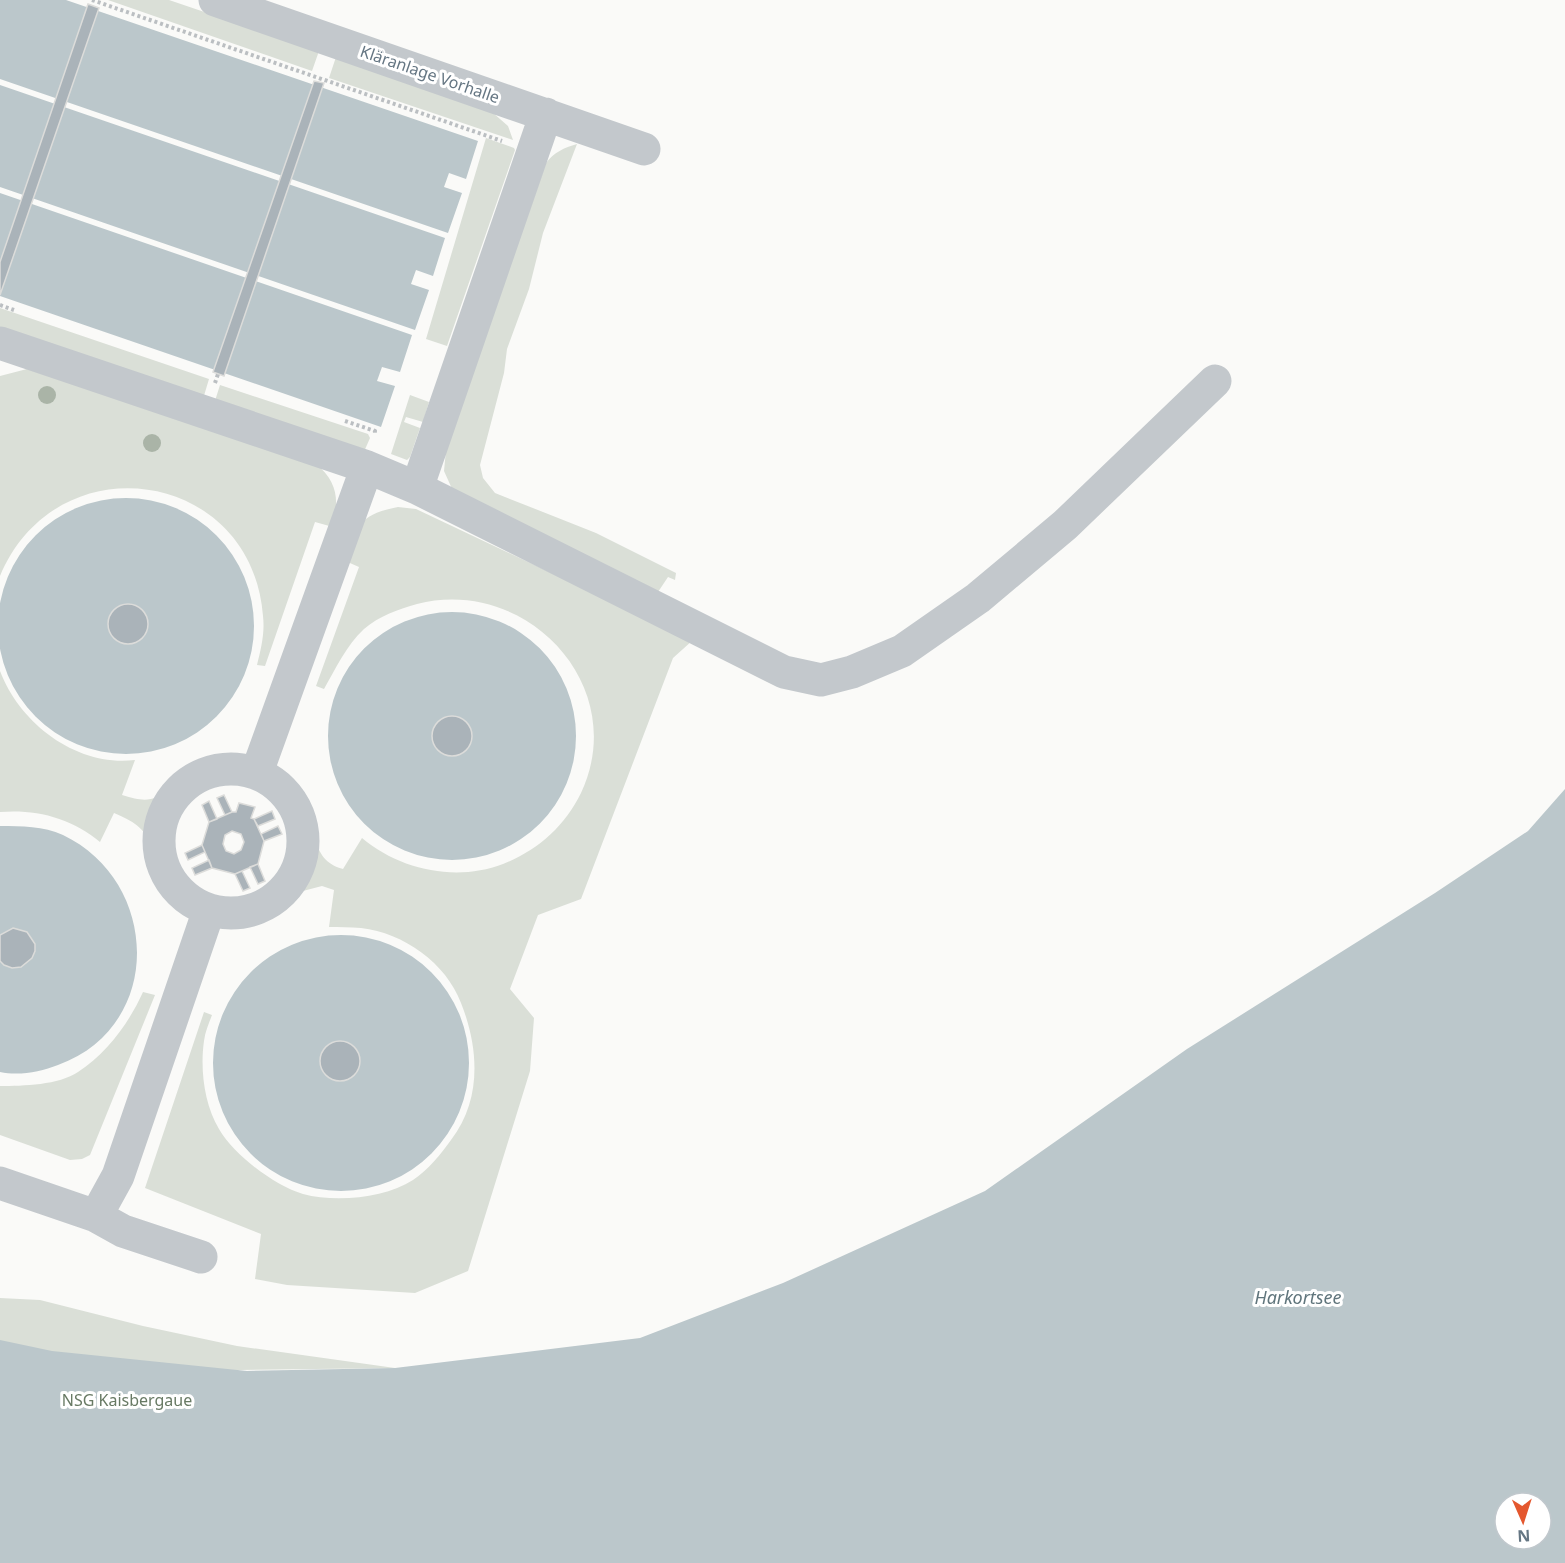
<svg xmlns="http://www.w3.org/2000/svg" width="1565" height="1563" font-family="'Noto Sans',sans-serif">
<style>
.green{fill:#dadfd7}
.water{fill:#bbc7cb;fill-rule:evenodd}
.building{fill:#aab3b9;stroke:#dcdcda;stroke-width:1.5;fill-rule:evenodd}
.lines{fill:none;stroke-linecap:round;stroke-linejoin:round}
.path{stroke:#bbbfc2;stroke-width:4;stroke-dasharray:3 3;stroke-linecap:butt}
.minor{stroke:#c3c8cc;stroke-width:33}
.tree{fill:#aab4a7}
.labels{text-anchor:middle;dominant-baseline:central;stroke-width:6;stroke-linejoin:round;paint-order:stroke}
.street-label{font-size:16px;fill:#657683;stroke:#fff}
.park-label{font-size:16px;fill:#687a64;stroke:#fff}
.water-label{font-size:18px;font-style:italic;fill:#60757c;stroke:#fff}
</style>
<rect width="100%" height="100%" fill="#fafaf8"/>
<path class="green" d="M108,0h61l150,51 -7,20z
M336,57l156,55 16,14 5,14 -184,-62z
M486,138l28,10 1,2 -68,196 -21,-7z
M577,144l-34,89 -14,56 -22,60 -3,24 -24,92 3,13 12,15 101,40 80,40 -1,7 -7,-3 -12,18 -203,-104 -9,-20 2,-21 100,-287c8,-11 18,-15 31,-19z
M0,308l209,71 -6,20 -203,-71z
M27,369l288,94c23,19 24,36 18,64l-18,-5 -50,144 -8,-1c4,-16 8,-32 6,-49 -11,-147 -206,-176 -263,-40v-200z
M220,385l148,49 2,4 -7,16 -149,-50z
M410,395l19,7 -6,20 -17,-5 -2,5 16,6 -10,29 -3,3 -16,-6z
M398,507l18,2 277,131 -20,18 -92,241 -43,16 -28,74 24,29 -4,53 -62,200 -53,22 -128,-8 -32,-6 6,-45 -116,-46 59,-176 8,3c-3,8 -7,17 -8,26 -4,28 0,63 15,88 15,26 56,57 84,65 33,9 82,4 110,-14 15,-10 28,-26 38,-40 31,-40 28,-92 10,-137 -15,-40 -57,-70 -100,-75 -11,-1 -22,-1 -32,-1l5,-37 -12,-4 -23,6c9,-18 15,-34 15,-54 6,16 11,26 29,31l19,-31c38,32 94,44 141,26 35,-14 61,-37 78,-71 50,-107 -54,-217 -164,-189 -18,5 -38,12 -53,25 -18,17 -28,39 -40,60l-8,-3 43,-119 -16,-7c16,-35 15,-45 55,-53z
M0,671c20,53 77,96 135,89l-13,35c23,7 29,7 51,-6 -19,22 -18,30 -21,58 -8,-20 -19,-26 -38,-34l-14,29c-28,-24 -64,-33 -100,-30z
M143,992l12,3 -65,160 -8,4 -12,1 -70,-25v-49c23,0 59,-1 78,-14 29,-19 51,-49 65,-80z
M0,1298l40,2 103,26 94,20 158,22 -155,2 -240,70z"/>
<path class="water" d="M0,0h66l412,141 -12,38 -17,-6 -5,14 18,6 -14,40 -448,-154z
M0,85l445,153 -12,38 -17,-6 -5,14 18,6 -14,40 -415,-143z
M0,193l412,142 -12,37 -18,-5 -5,14 18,5 -14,41 -381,-131z
M-2 626a128 128 0 1 1 256 0a128 128 0 1 1-256 0Z
M328 736a124 124 0 1 1 248 0a124 124 0 1 1-248 0Z
M1565,789v774h-1565v-223l52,11 195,20 148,-3 245,-30 143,-55 202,-92 202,-142 248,-156 93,-62zM1505,1503h36v36h-36z
M0,826c22,0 43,0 63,9 98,47 101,192 -5,230 -18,7 -39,11 -58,7z
M213 1063a128 128 0 1 1 256 0a128 128 0 1 1-256 0Z"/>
<path class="building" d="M88,4l11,4 -99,287v-33z
M314,81l10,2 -100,293 -11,-4z
M108 624a20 20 0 1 1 40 0a20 20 0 1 1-40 0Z
M432 736a20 20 0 1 1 40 0a20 20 0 1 1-40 0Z
M224,795l8,17 -7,3 -8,-17z
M209,801l8,18 -8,3 -7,-17z
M239,803l16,4 -4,11 3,1 10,22 -6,23 -23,10 -23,-6 -10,-23 7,-23 23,-10h4zM232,831l9,3 3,8 -3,8 -7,4 -8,-3 -3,-7 2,-9z
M272,811l3,8 -17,7 -4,-7z
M278,826l4,8 -18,7 -3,-7z
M202,845l3,7 -17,8 -3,-7z
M209,860l3,8 -17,7 -3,-7z
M258,864l7,17 -7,3 -8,-17z
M242,871l8,17 -7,3 -8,-17z
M13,928l14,4 8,12v7l-3,7 -11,9 -9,1 -8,-3 -4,-4v-26z
M320 1061a20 20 0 1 1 40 0a20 20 0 1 1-40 0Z"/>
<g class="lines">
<path class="path" d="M92,0l410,141
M0,305l14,5
M215,383l3,-9
M345,421l30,10 -1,3"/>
<path class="minor" d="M215,0l429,149
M0,343l367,124 50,21 367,184 37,8 31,-8 50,-21 76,-53 87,-73 150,-144
M417,488l129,-374
M159 841a72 72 0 1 1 144 0a72 72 0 1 1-144 0Z
M257,772l110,-305
M0,1183l96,33 27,15 78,26
M96,1216l22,-40 91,-266"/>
</g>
<g class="tree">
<circle cx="47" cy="395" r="9"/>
<circle cx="152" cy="443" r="9"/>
</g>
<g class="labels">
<g class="street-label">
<text transform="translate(430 74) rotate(19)">Kläranlage Vorhalle</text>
</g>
<g class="park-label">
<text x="127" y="1400">NSG Kaisbergaue</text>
</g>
<g class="water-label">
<text x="1298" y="1297">Harkortsee</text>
</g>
</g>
<g transform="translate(1523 1521) rotate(177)"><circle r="28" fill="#ffffff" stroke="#c1c8cd" stroke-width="1.5"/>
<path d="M0-4.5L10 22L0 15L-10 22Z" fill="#e4572e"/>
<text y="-9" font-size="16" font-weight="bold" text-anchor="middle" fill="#657683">N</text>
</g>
</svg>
